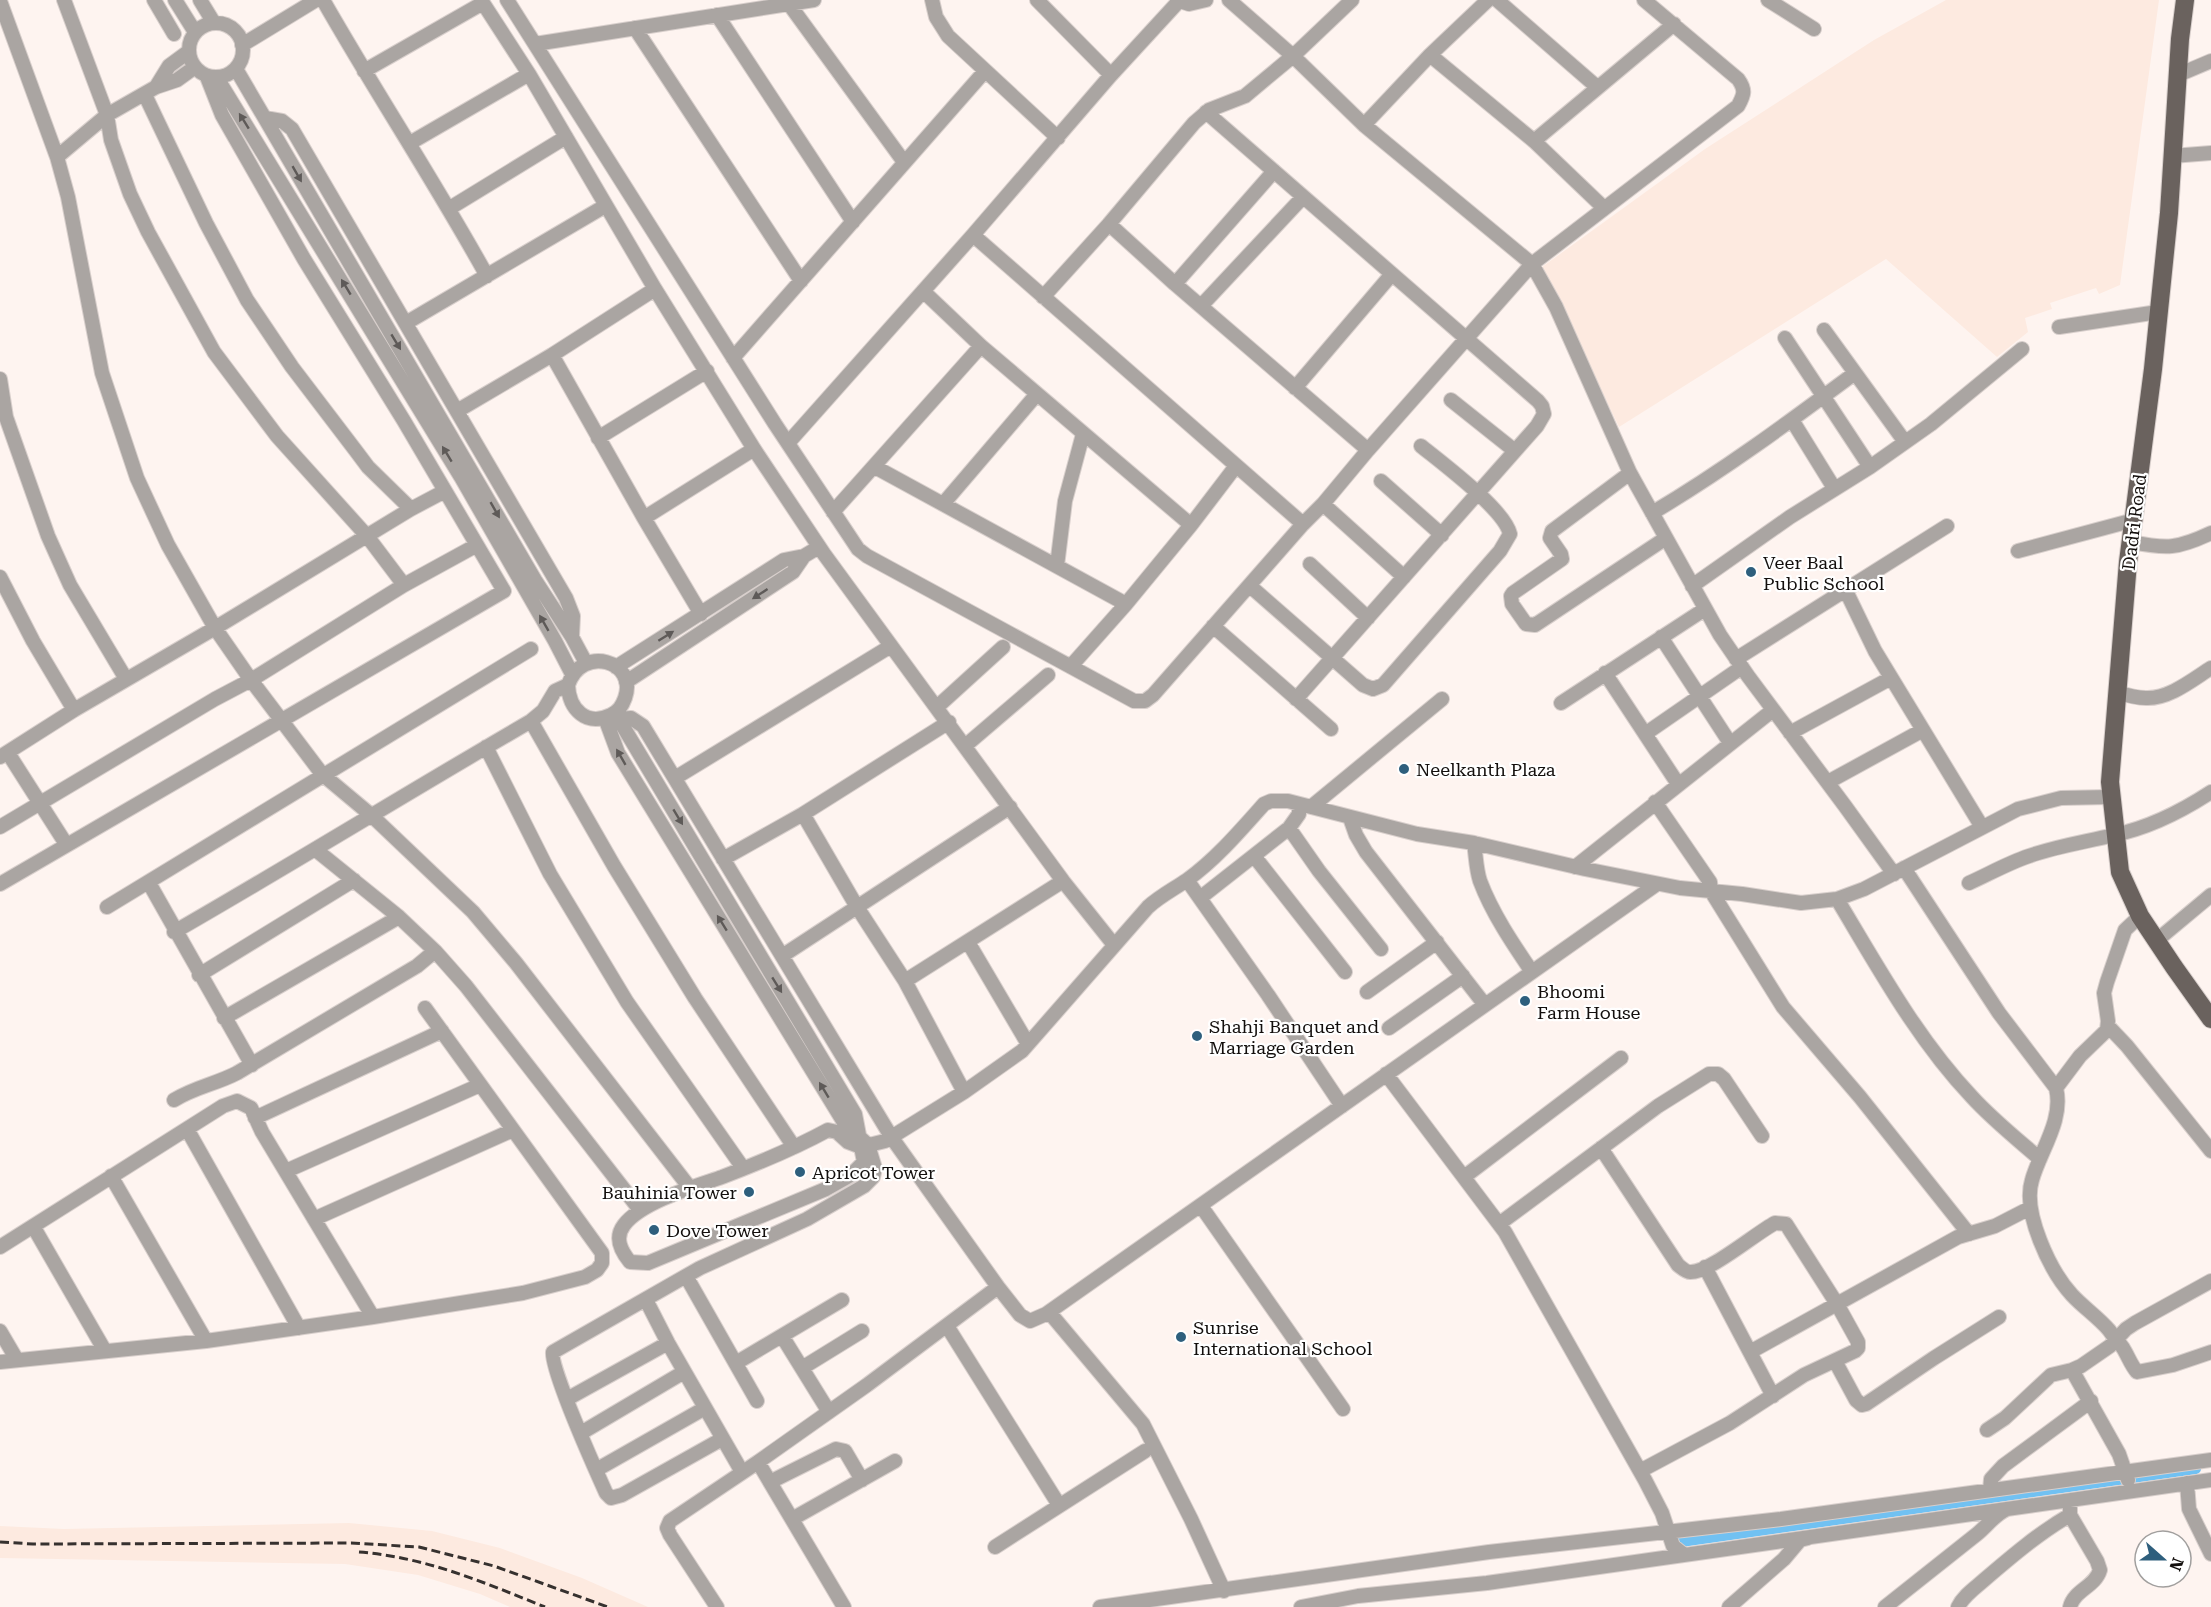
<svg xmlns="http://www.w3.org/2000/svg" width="2211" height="1607" font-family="'Roboto Serif',serif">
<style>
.built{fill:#fdeae0}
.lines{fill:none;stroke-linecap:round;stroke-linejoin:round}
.canal{stroke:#71c1f2;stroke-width:10}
.minor-casing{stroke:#d8cfcc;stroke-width:16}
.major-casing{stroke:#d8cfcc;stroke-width:20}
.minor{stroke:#aaa5a2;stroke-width:14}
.major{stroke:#6a625e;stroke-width:18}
.rail{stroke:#36312f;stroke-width:3;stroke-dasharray:9 4.5;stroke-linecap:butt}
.oneway{fill:#5e5a58}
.poi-dot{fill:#2e5f7d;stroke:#fff;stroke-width:2}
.labels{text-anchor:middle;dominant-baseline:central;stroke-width:4.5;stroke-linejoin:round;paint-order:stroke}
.street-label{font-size:18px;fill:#130f0d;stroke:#fff}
.poi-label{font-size:18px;fill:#130f0d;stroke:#fff;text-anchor:start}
</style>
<rect width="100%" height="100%" fill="#fef4f0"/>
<path class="built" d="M1946,0h213l-39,285 -21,9 -3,-6 -46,15 2,6 -27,9 3,14 -31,25 -111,-98 -267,168 -77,-160 163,-118 169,-109z
M349,1523l83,8 68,17 82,30 66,29h-138l-30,-13 -62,-19 -73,-11 -345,-6v-32l64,3z"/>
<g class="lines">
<path class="canal" d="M1681,1542l515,-73"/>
<g class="minor-casing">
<path id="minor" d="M64,0l43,115 4,25 19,54 18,38 66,120 63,84 90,100 37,49
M154,0l20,34
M175,0l20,32
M200,0l14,23
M323,0c53,93 112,182 164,276
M481,0l48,74 126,215 99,160 70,105 239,327 51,64
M507,0l268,424 83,125 9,7 267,145h11l8,-6 150,-171 20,-20 45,-54 164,-186 206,-158c6,-11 8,-16 0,-27l-94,-79
M932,0l4,17 12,19 110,102
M1037,0l74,75
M1177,0l12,4 17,-4
M1352,0l-59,56 71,69 168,139 24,43 74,166 90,162 28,41 97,130 49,68
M1497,0l100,87
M1768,0l46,29
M0,1l57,156 11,40 34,176 35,105 31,67 47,83 36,52 71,94 49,41 102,97 43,51 174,225
M789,4l115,158
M717,15l136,207
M189 50a27 27 0 1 1 54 0a27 27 0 1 1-54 0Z
M635,28l166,253
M535,44l279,-44
M242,45l74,-45
M1430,55l104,86
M236,69l299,511 37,57 14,26
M364,71l119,-68
M2178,75l33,-14
M217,78l244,399 94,164 17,33
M156,87l13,-21 19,-14
M145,95l61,128 41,77 45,67 64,84 12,16 43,42
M1206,112l332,289 4,5 2,8 -7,12 -241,273
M265,118l17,3 10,8 274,469 7,18 -1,21
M1364,125l66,-70 58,-55
M410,143l119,-69
M2172,156l39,-3
M57,157l50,-42 49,-28 21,-7 18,-13
M450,208l116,-71
M1604,208l-70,-67 140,-117
M1109,224l66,60 193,166
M973,235l330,289
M1175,284l99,-113
M923,291l58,55 210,179 -65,79 -55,62
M1043,297l66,-73 85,-101 15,-13 36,-14 48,-40 -64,-56
M1201,306l102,-109
M406,323l199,-117
M2059,327l99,-15
M1824,330l81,112
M1785,338l85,129
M552,355l92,163 57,96
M733,358l252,-287
M0,379l6,38 42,119 22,49 56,94
M1295,388l97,-114
M1451,400l64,51
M457,411l95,-56 103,-66
M1792,420l42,68
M598,438l109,-67
M788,443l185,-208 138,-160 68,-74
M875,467l251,137
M1630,473l-78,58 -2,7 11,16 1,5 -49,34 -2,3 1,8 14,20 9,1 131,-87
M1381,481l61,54
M943,504l94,-110
M1323,504l81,73
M833,512l148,-166
M1652,513c71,-42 137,-91 203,-140
M644,518l110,-69
M1191,525l45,-59
M2131,542c36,7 46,7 80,-9
M2018,551l116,-31
M1310,564l58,54
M1057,566l8,-65 18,-67
M0,577l33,64 41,69
M1250,586l113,99 10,4 10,-4 117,-134 10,-17c-5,-24 -68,-71 -89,-88
M1692,586l98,-69 80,-50 61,-43 91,-75
M1846,591l29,60 107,176
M1213,626l118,103
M1661,637l69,106
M1736,659l211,-133
M616,667l168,-107 20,-4 15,-9
M1605,673l73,111
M626,682l167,-110 11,-16
M2117,692c9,3 19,6 29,6 23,1 46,-18 65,-30
M1561,703l144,-94
M937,707l66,-60
M615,713l240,401 4,21
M605,718l13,35 227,371 23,21 7,23 -2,9 -9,9 -57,33 -107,49 -147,84c-4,14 44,121 53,141l5,5 11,-3 100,-56
M619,719l12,-1 12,8 249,412 106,149 22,28 10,6 16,-7 611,-430
M531,721l83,145 81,132 99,149
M1790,733l101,-55
M1645,734l97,-67
M965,746l83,-71
M486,747l64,127 77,128 116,166
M8,753l58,91
M0,757l74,-47 141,-82 196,-119 34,-18
M675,778l216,-132
M1828,782l95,-52
M1655,802l55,80 1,9 72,116 77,90 109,137
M1311,807l131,-108
M803,814l54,93 48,74 59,111
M1350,818l6,17 10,17 119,153
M0,827l215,-128 36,-19 153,-95 73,-40
M1289,828l30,43 62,78
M1474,843c2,13 2,26 6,38 12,32 33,63 52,91
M316,850l83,67 36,34 31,35 174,224
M1254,856l91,116
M723,859l80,-45 146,-92
M1575,867l198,-157
M1904,868l95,145 57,75c8,32 -16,63 -24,92 -10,32 18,91 40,115 11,12 26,22 37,35 4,6 10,12 14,18 5,8 8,17 14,24l36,-7 38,-13
M1187,880l81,115 74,111
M149,883l103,182
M1969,883c20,-9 39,-20 60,-27 28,-10 56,-14 85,-21 34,-7 68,-24 97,-43
M0,884l504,-293 -100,-170 -100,-162 -82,-144 -15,-38
M1200,898l89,-70 10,-14v-10
M1837,899c41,68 80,140 135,198 21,23 45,42 68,62
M107,907l424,-258
M174,932c120,-69 238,-142 357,-211l12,-10 12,-20 13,-6c14,-41 70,-24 57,13 -3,8 -6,13 -14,17 -25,12 -42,-6 -43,-30
M2156,941l55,-46
M968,942l60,102
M782,956l228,-149
M199,975l155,-95
M905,981l158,-100
M1367,992l70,-50
M224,1018l175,-101
M2108,1026l19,20 84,105
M1389,1028l74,-52
M1386,1074l119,158 140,248 17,33 11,33 10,8
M2056,1088l24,-32 27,-26 1,-9 -4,-28 3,-11 18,-52 15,-14
M174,1100c21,-13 42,-16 63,-27l180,-107 18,-15
M255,1118l187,-87
M187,1129l112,199
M861,1147l3,15 -13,13 -25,14 -178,74 -18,-1c-9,-11 -16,-24 -6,-37 17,-23 72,-39 98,-48 37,-14 73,-29 106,-47l9,2 11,10 13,5 24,-6 79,-49 58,-41 126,-144c12,-11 26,-18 39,-27 29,-21 53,-49 77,-76l7,-3h17l129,33 57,9 111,26 95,19 62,6 59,9 36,-4 27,-10 154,-80 43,-11 49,-1
M1601,1148l77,117c4,3 8,7 12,7 19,1 66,-39 85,-49l11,1 51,80 21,38v6l-3,3 -51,24 -74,48 -90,48
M286,1171l194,-86
M111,1176l95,165
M1464,1177l157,-119
M1201,1206l142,203
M314,1219l199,-89
M1499,1224l159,-118 51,-32h9l6,5 38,57
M33,1226l72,125
M0,1247l223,-141 14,-5 14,7 11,24 111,185
M1705,1267l68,129
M686,1276l71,125
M646,1300l22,43 74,129
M1049,1312l94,112 48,95 33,72
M947,1326l112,179
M0,1331l17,29
M782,1336l47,76
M1750,1352l208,-115 37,-11 35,-18
M1835,1361l21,39 6,5 4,-1 68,-46 65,-41
M0,1362l206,-21 167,-24 150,-24 62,-16 12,-7 5,-7v-10l-177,-245
M736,1363l106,-63
M802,1368l60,-37
M2072,1370l47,84 9,26
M567,1399l101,-56
M1987,1430l18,-12 46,-43 21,-5 9,-4 29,-20 16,-17 9,-6 76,-42
M581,1433l103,-61
M758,1462l86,145
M596,1470l109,-62
M770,1482l66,-33 9,2 17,29
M2187,1483l2,26 22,45
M1990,1490l1,-11 12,-13 88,-65
M792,1519l103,-58
M995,1547l150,-96
M717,1607l-47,-72 -3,-7 3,-7 88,-59 109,-77 131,-98
M1100,1607l389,-55 292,-33 430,-59
M1301,1607l57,-11 129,-13 724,-103
M1729,1607l55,-48 16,-19 8,-2
M1885,1607l92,-73c11,-9 18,-20 30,-25
M1958,1607c5,-11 17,-19 26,-27 28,-24 55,-47 86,-65
M2070,1607c4,-17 25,-20 30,-37l-3,-9 -27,-46v-7"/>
</g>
<g class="major-casing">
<path id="major" d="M2185,0l-5,39 -11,174 -16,156 -25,193 -18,220 10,90 20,44 34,51 37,52"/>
</g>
<use href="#minor" class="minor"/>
<use href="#major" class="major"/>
<path class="rail" d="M0,1542l33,2 318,-1 68,4 75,19 114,41
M359,1552c66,5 124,30 186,55"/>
</g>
<defs><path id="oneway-solid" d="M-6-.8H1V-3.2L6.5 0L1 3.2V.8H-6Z" transform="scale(1.5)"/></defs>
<g class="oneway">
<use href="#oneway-solid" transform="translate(244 121) rotate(-122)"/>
<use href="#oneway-solid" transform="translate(297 174) rotate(60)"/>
<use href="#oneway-solid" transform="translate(346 287) rotate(-121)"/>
<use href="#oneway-solid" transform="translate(396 342) rotate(59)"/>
<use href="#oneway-solid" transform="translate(447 454) rotate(-121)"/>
<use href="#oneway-solid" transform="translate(495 510) rotate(60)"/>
<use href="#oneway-solid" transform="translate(760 594) rotate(147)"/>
<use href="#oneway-solid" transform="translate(544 623) rotate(-120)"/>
<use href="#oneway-solid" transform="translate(666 636) rotate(-32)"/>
<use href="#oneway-solid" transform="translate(621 757) rotate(-120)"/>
<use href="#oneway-solid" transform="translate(678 817) rotate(59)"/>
<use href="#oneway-solid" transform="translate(722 923) rotate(-122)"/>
<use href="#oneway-solid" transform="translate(777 985) rotate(58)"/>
<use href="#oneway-solid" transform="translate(824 1090) rotate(-121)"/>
</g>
<g class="poi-dot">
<circle cx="1751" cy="572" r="6"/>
<circle cx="1404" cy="769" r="6"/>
<circle cx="1525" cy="1001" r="6"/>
<circle cx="1197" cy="1036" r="6"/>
<circle cx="800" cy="1172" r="6"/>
<circle cx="749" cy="1192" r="6"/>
<circle cx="654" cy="1230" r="6"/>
<circle cx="1181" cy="1337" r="6"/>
</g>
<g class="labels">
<g class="street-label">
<text transform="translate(2134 522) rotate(-83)">Dadri Road</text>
</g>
<g class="poi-label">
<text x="1763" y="562">Veer Baal<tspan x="1763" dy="21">Public School</tspan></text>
<text x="1416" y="769">Neelkanth Plaza</text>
<text x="1537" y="991">Bhoomi<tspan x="1537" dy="21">Farm House</tspan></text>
<text x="1209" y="1026">Shahji Banquet and<tspan x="1209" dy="21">Marriage Garden</tspan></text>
<text x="812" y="1172">Apricot Tower</text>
<text x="737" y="1192" text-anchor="end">Bauhinia Tower</text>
<text x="666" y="1230">Dove Tower</text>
<text x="1193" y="1327">Sunrise<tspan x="1193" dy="21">International School</tspan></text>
</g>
</g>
<g transform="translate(2163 1559) rotate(111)"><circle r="28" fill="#ffffff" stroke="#a19f9e" stroke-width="1.5"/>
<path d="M0-4.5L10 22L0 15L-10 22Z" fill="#2e5f7d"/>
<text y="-9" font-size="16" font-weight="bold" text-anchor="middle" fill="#130f0d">N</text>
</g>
</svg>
